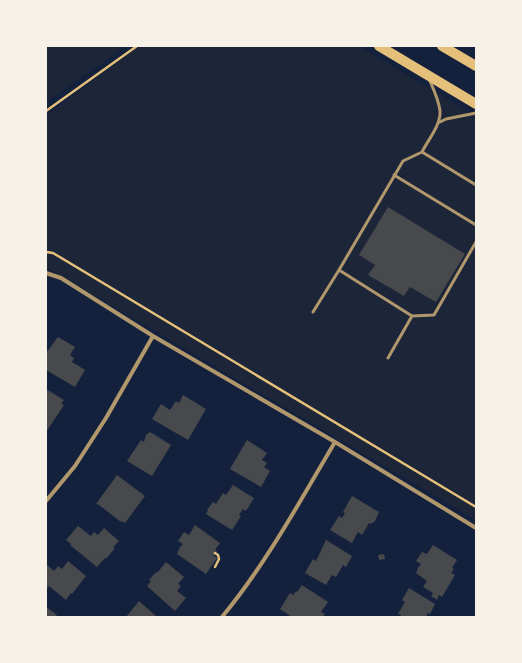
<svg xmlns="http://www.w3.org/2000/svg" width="522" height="663" font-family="Arial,sans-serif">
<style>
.green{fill:#1d2539}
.building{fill:#48494c}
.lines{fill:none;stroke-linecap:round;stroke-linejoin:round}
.path{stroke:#e5c07b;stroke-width:2.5}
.service{stroke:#b1986c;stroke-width:3}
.minor{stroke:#b1986c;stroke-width:4}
.primary{stroke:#e5c07b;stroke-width:10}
</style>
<rect width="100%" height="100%" fill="#14213d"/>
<path class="green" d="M46,46h80l-80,56z
M140,46h218l118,70v404l-430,-253v-152z"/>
<path class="building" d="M388,207l77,47 -29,48 -26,-15 -6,9 -36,-21 7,-10 -16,-10z
M58,337l17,10 -5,8 4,3 -2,4 13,8 -10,17 -29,-17 1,-14 -1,-3z
M46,389l18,11 -3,3 3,2 -18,27z
M183,395l23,14 -18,31 -36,-21 9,-15 9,6 6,-9 3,2z
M150,432l21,13 -19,31 -25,-15 14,-21 3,2 2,-7z
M247,440l20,13 -5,7 5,3 -3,4 6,4 -9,16 -31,-18z
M117,475l28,21 -20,27 -3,-2 -1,1 -22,-17 -3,-1z
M233,485l21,13 -8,13 -3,-2 -4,6 2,1 -9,14 -26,-16 2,-3 -1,-1 6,-8 3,2 7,-11 3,2z
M352,496l27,16 -4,9 -4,3 -2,-1 -7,12 -4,-3 -6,11 -22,-13 9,-14 3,2 3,-5 -2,-1z
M195,525l25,18 -5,7 2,1 -3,5 3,2 -11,16 -29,-20 3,-7 3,-3 -5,-3 6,-9 5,3z
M78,526l13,10 3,-4 4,3 6,-7 15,13 -6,6 2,1 -9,11 -1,-1 -8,9 -27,-22 1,-1 -5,-4z
M326,540l26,16 -6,11 -3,-2 -7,12 -4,-2 -6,10 -21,-12 8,-14 3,2z
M433,545l24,15 -5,8 2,1 -3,4 4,2 -13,22 -3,-2 -2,5 -6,-4 2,-3 -10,-6 4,-6 -11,-8 2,-4h-1l4,-5 -5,-3 6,-9 5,2z
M384,554l1,5 -6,1 -1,-5z
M68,561l18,15 -14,18 -1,-1 -5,7 -17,-14 -1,2 -2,-2v-22l8,7 4,-5 4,3z
M166,562l18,15 -6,7 3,2 -4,5 9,7 -11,13 -28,-25 4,-5 -2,-1 7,-8 1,1z
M302,585l26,17 -7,10 4,2 -2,3h-31l-12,-8 10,-16 3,2 3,-4 1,1z
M409,588l26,16 -5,10 -2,-1 -2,4h-26l1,-2 -3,-1 7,-12 -3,-2z
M139,601l18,16h-31z
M46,607l11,8 -2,2h-9z"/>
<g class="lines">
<path class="path" d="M46,111l91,-65
M46,252l7,1 423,254
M215,567l4,-8 -1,-4 -3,-2"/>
<path class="service" d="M430,81c4,9 9,20 10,30 1,14 -12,29 -18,41l54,33
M438,123l8,-4 30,-6
M394,175l82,50
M313,312l26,-42
M412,316l22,-1 42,-73
M388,358l24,-42 -73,-46 64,-109 19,-9"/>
<path class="minor" d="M46,273l15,5 92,58 182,106 141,86
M46,501l29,-35 31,-48 47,-82
M222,617c44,-53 78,-116 113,-175"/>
<path class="primary" d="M379,46l97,58
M442,46l34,20"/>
</g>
<rect width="522" height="663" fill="none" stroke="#f6f1e7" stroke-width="94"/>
</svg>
